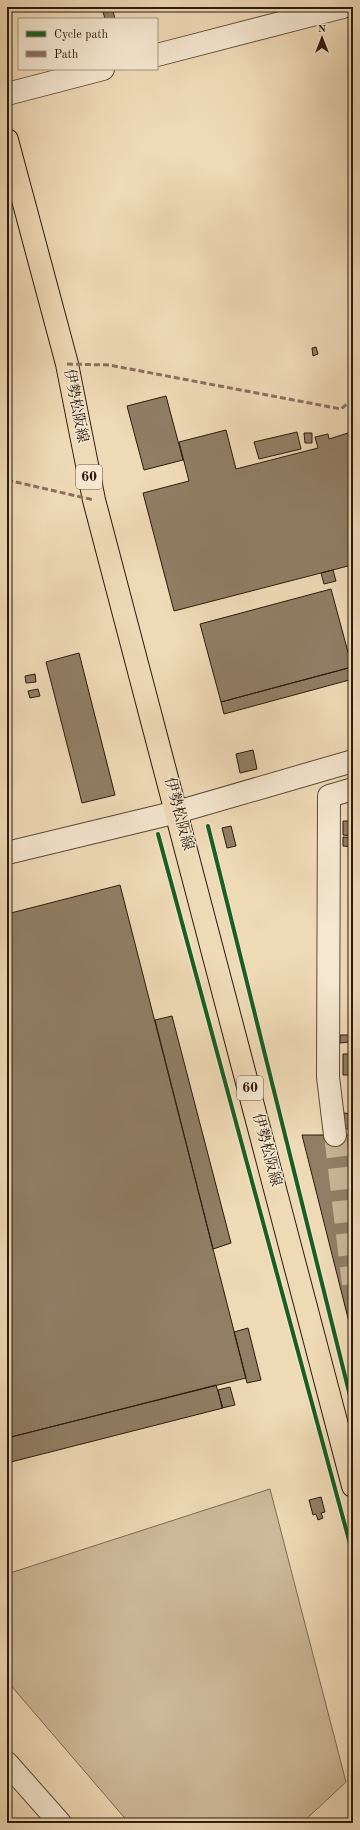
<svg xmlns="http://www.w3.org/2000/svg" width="360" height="1830" font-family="'Old Standard TT','Noto Serif JP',serif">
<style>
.green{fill:#ceba9a;stroke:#7c6a53}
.building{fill:#917e65;stroke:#2b1b0c}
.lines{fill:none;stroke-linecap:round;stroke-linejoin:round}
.minor-tunnel{stroke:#c8b495;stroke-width:22;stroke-dasharray:22 11;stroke-linecap:butt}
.minor-casing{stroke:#5c4b37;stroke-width:24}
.major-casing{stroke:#2b1b0c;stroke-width:24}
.minor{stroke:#f5e7d0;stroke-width:22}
.major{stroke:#efdab7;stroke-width:22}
.quiet{stroke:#8d6e63;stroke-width:3;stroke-dasharray:6 3;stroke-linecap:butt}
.cycleway-casing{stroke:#f5e7d0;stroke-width:6}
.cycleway{stroke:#1b5e20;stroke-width:4}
.labels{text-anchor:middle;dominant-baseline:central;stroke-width:3;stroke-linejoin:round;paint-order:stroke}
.shield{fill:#f5e7d0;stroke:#685847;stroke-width:1}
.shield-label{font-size:14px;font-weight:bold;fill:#2b1b0c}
.street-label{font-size:15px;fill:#2b1b0c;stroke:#f5e7d0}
</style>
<rect width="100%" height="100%" fill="#efdab7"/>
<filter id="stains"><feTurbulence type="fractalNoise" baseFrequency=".005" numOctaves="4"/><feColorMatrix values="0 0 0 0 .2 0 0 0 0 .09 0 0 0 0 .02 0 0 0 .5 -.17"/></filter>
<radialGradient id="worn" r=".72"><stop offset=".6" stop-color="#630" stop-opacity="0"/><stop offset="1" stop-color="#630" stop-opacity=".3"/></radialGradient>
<path class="green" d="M270,1489l76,293 -44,41h-173l-122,-142v-107z"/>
<path class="building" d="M112,7l3,12h-10l-3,-11z
M316,347l2,7 -5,2 -1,-8z
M166,396l17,64 -39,10 -17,-64z
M226,430l10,39 82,-21 -3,-11 13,-3 1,5 19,-6 5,2v148l-5,-17 -174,45 -31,-118 46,-12 -10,-39z
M297,432l4,17 -42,10 -5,-17z
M304,433h8v10h-7z
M333,570l3,11 -12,3 -3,-11z
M331,589l21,78 -131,35 -21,-78z
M79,653l36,142 -33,8 -36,-141z
M352,667l1,12 -129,35 -3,-12z
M35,674l1,8 -10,1 -1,-7z
M38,689l2,7 -10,2 -2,-7z
M253,750l4,19 -17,4 -4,-19z
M343,821h10v15l-10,-1z
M231,826l5,20 -9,2 -5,-20z
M343,837l10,1v9l-10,-1z
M120,885l126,493 -239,60v-524z
M172,1016l59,227 -18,6 -58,-229z
M340,1035h10v7l-10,1z
M343,1054h10v21h-10z
M344,1113l9,1v15h-10z
M302,1135h51v199h-1z
M248,1328l13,52 -14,3 -13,-51z
M216,1385l7,23 -216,55v-25z
M230,1387l5,18 -13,3 -4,-18z
M321,1497l4,15 -4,1 2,5 -5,2 -2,-6 -3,1 -4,-15z"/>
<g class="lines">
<path class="minor-tunnel" d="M335,1135l18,149"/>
<g class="minor-casing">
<path id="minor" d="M157,55l186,-48
M7,94l96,-25
M7,853l170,-41 176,-51
M335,1135l-7,-58 1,-281 24,-7
M7,1763l53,60"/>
</g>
<g class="major-casing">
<path id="major" d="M7,140l60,224 27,136 259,986"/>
</g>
<use href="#minor" class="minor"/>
<use href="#major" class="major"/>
<path class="quiet" d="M67,364l42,1 232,44 12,-10
M7,480l87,20"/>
<g class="cycleway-casing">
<path id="cycleway" d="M208,826l145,582
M158,834l195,721"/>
</g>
<use href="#cycleway" class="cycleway"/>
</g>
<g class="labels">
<g class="shield">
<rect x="76" y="465" width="26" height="24" rx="3"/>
<rect x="237" y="1076" width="26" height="24" rx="3"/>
</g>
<g class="shield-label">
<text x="89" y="477">60</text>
<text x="250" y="1088">60</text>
</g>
<g class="street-label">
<text transform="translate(75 406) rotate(79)">伊勢松阪線</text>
<text transform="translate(178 814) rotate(75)">伊勢松阪線</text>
<text transform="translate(266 1150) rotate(75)">伊勢松阪線</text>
</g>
</g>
<rect width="360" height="1830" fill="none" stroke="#efdab7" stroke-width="24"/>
<rect x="8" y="8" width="344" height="1814" fill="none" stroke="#2b1b0c" stroke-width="2"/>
<rect x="12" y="12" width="336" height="1806" fill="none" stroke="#2b1b0c"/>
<rect x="18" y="18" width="140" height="52" fill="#f5e7d0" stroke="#a49582"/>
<rect x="26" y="31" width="20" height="6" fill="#1b5e20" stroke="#a49582"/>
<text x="54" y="38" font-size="12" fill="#2b1b0c">Cycle path</text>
<rect x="26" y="51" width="20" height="6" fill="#8d6e63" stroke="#a49582"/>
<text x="54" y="58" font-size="12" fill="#2b1b0c">Path</text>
<g transform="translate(322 38)" stroke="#f5e7d0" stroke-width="3" paint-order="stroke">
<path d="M0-3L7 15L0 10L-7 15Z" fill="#2b1b0c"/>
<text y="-6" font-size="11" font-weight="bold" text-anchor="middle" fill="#2b1b0c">N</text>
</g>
<rect width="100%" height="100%" filter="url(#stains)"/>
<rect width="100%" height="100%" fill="url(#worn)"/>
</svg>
